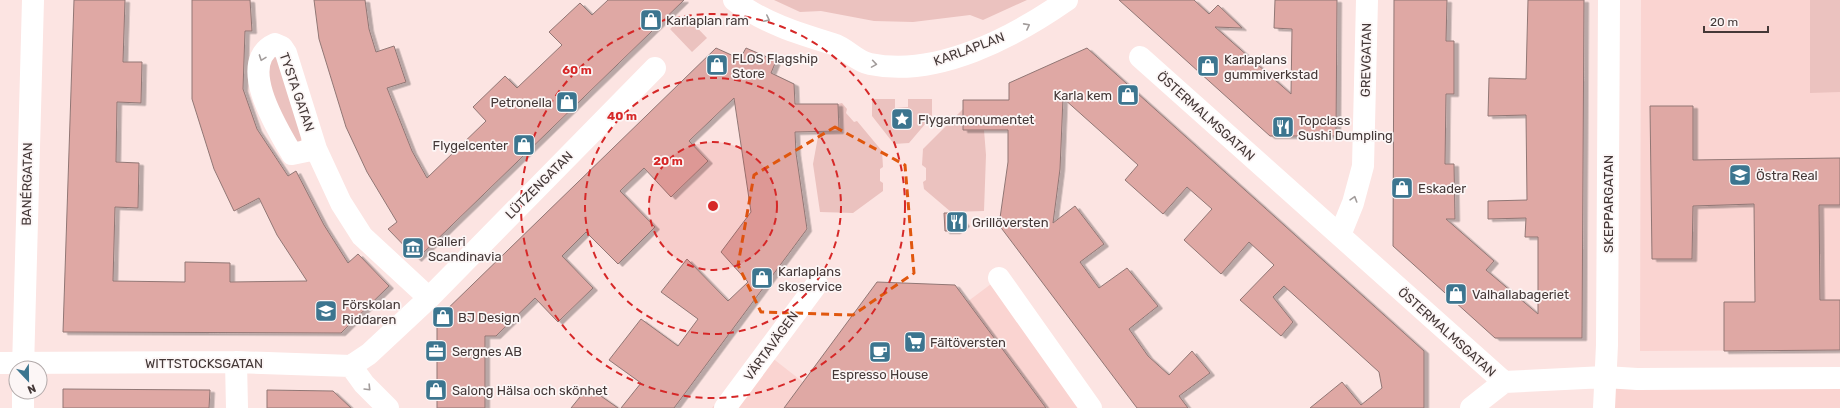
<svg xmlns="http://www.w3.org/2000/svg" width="1840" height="408" font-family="Rubik,sans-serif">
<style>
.built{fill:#fad4d1}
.green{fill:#ebc2bf}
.building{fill:#dfa8a4;stroke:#917775;filter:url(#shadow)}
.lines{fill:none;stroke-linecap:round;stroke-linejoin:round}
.minor{stroke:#fff;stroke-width:22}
.tertiary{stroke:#fff;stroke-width:22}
.oneway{stroke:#a29c9b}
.marked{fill:none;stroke:#e0570e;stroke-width:3;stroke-dasharray:8 5;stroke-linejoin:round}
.ring{fill:none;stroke:#d62828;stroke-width:2;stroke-dasharray:7 5}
.labels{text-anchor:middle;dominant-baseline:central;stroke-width:3.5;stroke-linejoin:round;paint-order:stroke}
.poi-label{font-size:13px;fill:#443837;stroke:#fcf6f6;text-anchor:start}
.street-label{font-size:13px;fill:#443837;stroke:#fcf6f6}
.centre{fill:#d62828;stroke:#fcf6f6;stroke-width:2}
.ring-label{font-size:12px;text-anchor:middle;font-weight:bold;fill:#d62828;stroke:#fcf6f6;stroke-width:3.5;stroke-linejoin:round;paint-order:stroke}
</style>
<defs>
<filter id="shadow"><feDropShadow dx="4.5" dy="2.5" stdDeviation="0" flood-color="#0004"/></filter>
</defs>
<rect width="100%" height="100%" fill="#fce4e2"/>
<path class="built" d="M1641,0h199v350l-200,1z
M999,278l95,130h-382l46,-61 45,35 74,-100 78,3 12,17z
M1840,377v31h-239l1,-28z"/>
<path class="green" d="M774,0h253l-44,20 -13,-5 -57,7 -39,-1 -53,-10 -21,1z
M1810,0h30v92l-30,1z
M685,15l22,23 -15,14 -22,-23z
M269,56l11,2 24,76 -4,8 -7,2 -28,-62z
M872,99h23v9l13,-1v-8h24v17l-23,27 -15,1 -22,-28z
M842,103l5,6 -1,4 8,9 3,-1 25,30 1,16 -3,2v12l3,2v8l-30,22 -33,-1 -7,-48 6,-33h20l-1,-27z
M963,109l21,21 2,25 -2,56 -33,1 -27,-23 -1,-7 3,-2v-12l-4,-3 1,-16z"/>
<path class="building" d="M74,0h51l-2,62h19l-1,41 -24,-1 -1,60 23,1 -1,45 -23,-1 -2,74 72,1v-20l45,1v19l77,-1 -30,-46 -18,-37 -25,13 -20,-42 -22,-70v-99h58l2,31h-7l-2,58 14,40 31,47 8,-5 28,54 24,38 10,-9 31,32 -48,47 -278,-1z
M314,0h51l4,29 7,23 18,-6 12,36 -19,6 25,63 15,27 59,-57 -13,-14 32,-31 12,12 45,-43 -13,-13 31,-29 12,12 16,-15h76l-267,259 -29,-30 9,-7 -30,-50 -21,-45 -27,-88z
M1119,0h75l15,14 9,-9 24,23 -27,-1 76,67 1,-65 -18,-1 1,-28h62l-1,136h-66z
M1394,0h53l-1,41h8v53h-8l-1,70h9l1,55h-9l48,42 -8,9 52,44v-77h-13l1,-19 -38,1v-18l39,-1 -1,-85 -38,1 1,-38 37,1 2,-79h56l-2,338h-87l-102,-92z
M716,48l24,11 6,-11 30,13 -5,12 23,11 1,20h43l1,27 -44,1 1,21 11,76 -133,179h-53l20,-25 -32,-23 32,-41 37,27 20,-27 -37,-27 26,-33 41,42 20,-19 -27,-30 30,-40 -17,-114 -45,43 19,20 -37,36 -27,-29 -24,23 35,36 -37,37 -32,-32 -24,24 31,32 -35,34 -23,-24 -39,38h-11v72h-48v-89z
M1087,48l337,303v57h-114l32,-26 19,23 21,-17 -3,-16 -95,-86 -11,11 20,25 -12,14 -41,-36 34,-35 -25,-23 -28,32 -37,-34 28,-31 -25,-22 -24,27 -38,-34 13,-15 -75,-67 -3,71 -7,54 22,-17 29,38 -24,18 19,26 28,-20 31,38 -29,23 19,27 21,19 23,-24 18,22 -31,23 9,12h-51l-138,-183 9,-63v-32h-45v-30h46v-17z
M1650,106h43v54l147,-2v47h-21l1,95h20v50l-116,1v-49h31l-1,-98 -61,2 -1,53h-40z
M944,213h12l9,11 -9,7h-11z
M877,282l78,3 91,123h-262z
M588,387l30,21h-47z
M63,389l147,1 -1,18h-146z
M267,390l66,1 18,17h-84z"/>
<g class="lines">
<path class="minor" d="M1140,57l364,325 101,-5 32,2 203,-1
M316,149l-24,5c-14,-24 -57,-92 -17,-110l7,3 4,6 30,96 25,54 21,33 67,62
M1340,235l13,-32 10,-37 4,-166
M999,278l92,130
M236,362l1,46
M0,363l236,-1 115,4
M351,366l18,-12 60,-56 226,-230
M351,366l13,18 24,24
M23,368l10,-368
M23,408v-16
M725,408l92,-124
M1471,408l33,-26
M1604,408l3,-63 2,-345"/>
<path class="tertiary" d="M734,0c27,22 66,34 99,44 14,4 22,17 37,20 67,14 144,-27 197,-64"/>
</g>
<defs><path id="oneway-chevron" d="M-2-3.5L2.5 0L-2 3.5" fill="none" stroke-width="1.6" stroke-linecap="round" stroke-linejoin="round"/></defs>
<g class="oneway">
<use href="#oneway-chevron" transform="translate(767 19) rotate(27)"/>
<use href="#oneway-chevron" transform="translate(1027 26) rotate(-28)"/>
<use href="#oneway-chevron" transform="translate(262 58) rotate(110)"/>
<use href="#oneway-chevron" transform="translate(874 64) rotate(9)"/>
<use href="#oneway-chevron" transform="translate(1354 199) rotate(-73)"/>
<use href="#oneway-chevron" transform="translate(368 388) rotate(46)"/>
</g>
<path class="marked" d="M835,127l70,38 9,108 -61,42 -92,-3 -23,-47 16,-90z"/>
<circle cx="713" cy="206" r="64" fill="#d62828" fill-opacity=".12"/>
<g class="ring">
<circle cx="713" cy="206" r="64"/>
<circle cx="713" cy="206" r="128"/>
<circle cx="713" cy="206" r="192"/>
</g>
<defs>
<g id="shop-square" transform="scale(1.15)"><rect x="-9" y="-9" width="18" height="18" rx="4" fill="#3c758f" stroke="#fcf6f6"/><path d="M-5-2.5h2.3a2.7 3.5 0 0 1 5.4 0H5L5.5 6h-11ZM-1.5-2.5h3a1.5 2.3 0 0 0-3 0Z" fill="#fff"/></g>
<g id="sight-square" transform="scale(1.15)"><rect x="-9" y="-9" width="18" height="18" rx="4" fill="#3c758f" stroke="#fcf6f6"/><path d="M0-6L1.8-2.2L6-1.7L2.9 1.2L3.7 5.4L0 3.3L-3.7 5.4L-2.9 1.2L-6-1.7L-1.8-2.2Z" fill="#fff"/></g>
<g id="restaurant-square" transform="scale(1.15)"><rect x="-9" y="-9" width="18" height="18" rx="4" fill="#3c758f" stroke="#fcf6f6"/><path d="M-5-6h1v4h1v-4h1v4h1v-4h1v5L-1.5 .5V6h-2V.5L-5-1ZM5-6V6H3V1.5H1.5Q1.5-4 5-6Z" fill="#fff"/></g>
<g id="school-square" transform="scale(1.15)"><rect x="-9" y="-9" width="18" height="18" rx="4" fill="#3c758f" stroke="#fcf6f6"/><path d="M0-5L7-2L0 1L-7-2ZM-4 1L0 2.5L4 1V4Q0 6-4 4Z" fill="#fff"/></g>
<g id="museum-square" transform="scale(1.15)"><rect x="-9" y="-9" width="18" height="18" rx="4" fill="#3c758f" stroke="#fcf6f6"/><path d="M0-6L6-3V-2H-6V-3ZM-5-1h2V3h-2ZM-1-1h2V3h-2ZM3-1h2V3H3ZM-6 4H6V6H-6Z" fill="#fff"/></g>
<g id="supermarket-square" transform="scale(1.15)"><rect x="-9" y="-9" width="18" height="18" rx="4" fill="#3c758f" stroke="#fcf6f6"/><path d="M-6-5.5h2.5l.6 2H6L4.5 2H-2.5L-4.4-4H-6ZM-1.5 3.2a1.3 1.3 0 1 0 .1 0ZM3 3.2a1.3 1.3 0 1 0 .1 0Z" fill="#fff"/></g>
<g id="office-square" transform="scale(1.15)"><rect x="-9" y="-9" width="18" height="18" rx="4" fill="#3c758f" stroke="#fcf6f6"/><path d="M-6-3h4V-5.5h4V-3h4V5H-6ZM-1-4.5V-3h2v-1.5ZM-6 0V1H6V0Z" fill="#fff"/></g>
<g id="cafe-square" transform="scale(1.15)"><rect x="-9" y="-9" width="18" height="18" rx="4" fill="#3c758f" stroke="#fcf6f6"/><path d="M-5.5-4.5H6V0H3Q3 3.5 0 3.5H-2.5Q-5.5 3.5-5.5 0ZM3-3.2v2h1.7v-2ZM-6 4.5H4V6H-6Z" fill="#fff"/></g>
</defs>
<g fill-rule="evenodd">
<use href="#shop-square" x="651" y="20"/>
<use href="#shop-square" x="717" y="65"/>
<use href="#shop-square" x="1208" y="66"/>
<use href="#shop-square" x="1128" y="95"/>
<use href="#shop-square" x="567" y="102"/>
<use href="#sight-square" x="902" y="119"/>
<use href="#restaurant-square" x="1283" y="127"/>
<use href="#shop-square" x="524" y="145"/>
<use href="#school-square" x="1740" y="175"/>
<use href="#shop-square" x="1402" y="188"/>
<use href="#restaurant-square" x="957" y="222"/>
<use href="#museum-square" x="413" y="248"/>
<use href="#shop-square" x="762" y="278"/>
<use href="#shop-square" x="1456" y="294"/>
<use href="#school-square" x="326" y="311"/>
<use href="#shop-square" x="443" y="317"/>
<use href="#supermarket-square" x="915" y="342"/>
<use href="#office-square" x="436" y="351"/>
<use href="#cafe-square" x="880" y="352"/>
<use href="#shop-square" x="436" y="390"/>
</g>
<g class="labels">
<g class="poi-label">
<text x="666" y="20">Karlaplan ram</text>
<text x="732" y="58">FLOS Flagship<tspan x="732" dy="15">Store</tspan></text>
<text x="1224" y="59">Karlaplans<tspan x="1224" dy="15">gummiverkstad</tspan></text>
<text x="1112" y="95" text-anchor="end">Karla kem</text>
<text x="552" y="102" text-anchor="end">Petronella</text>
<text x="918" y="119">Flygarmonumentet</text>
<text x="1298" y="120">Topclass<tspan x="1298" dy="15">Sushi Dumpling</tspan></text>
<text x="508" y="145" text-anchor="end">Flygelcenter</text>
<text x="1756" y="175">Östra Real</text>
<text x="1418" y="188">Eskader</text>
<text x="972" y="222">Grillöversten</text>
<text x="428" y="241">Galleri<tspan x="428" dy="15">Scandinavia</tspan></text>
<text x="778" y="271">Karlaplans<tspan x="778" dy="15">skoservice</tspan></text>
<text x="1472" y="294">Valhallabageriet</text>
<text x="342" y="304">Förskolan<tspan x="342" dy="15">Riddaren</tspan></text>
<text x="458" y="317">BJ Design</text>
<text x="930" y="342">Fältöversten</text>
<text x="452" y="351">Sergnes AB</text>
<text x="880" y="374" text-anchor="middle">Espresso House</text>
<text x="452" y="390">Salong Hälsa och skönhet</text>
</g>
<g class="street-label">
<text transform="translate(969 49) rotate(-20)">KARLAPLAN</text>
<text transform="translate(1366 60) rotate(-89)">GREVGATAN</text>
<text transform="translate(297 92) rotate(71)">TYSTA GATAN</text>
<text transform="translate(1206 116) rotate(42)">ÖSTERMALMSGATAN</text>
<text transform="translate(27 184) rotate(-89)">BANÉRGATAN</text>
<text transform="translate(539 185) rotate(-45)">LÜTZENGATAN</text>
<text transform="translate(1608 204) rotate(-90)">SKEPPARGATAN</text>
<text transform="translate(1447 332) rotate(42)">ÖSTERMALMSGATAN</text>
<text transform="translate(771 346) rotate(-54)">VÄRTAVÄGEN</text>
<text x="204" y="363">WITTSTOCKSGATAN</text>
</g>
</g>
<circle cx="713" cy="206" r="6" class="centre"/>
<g class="ring-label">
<text x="577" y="74">60 m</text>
<text x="622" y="120">40 m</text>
<text x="668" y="165">20 m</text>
</g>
<g transform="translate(28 380) rotate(158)"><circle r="19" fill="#fcf6f6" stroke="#b2aaaa"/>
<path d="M0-3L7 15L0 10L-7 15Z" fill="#3c758f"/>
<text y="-6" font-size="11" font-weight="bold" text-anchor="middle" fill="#443837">N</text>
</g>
<path d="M1704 26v6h64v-6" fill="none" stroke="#443837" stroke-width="2"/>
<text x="1710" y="26" font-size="12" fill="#443837" stroke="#fcf6f6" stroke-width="3" paint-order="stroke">20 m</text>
</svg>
